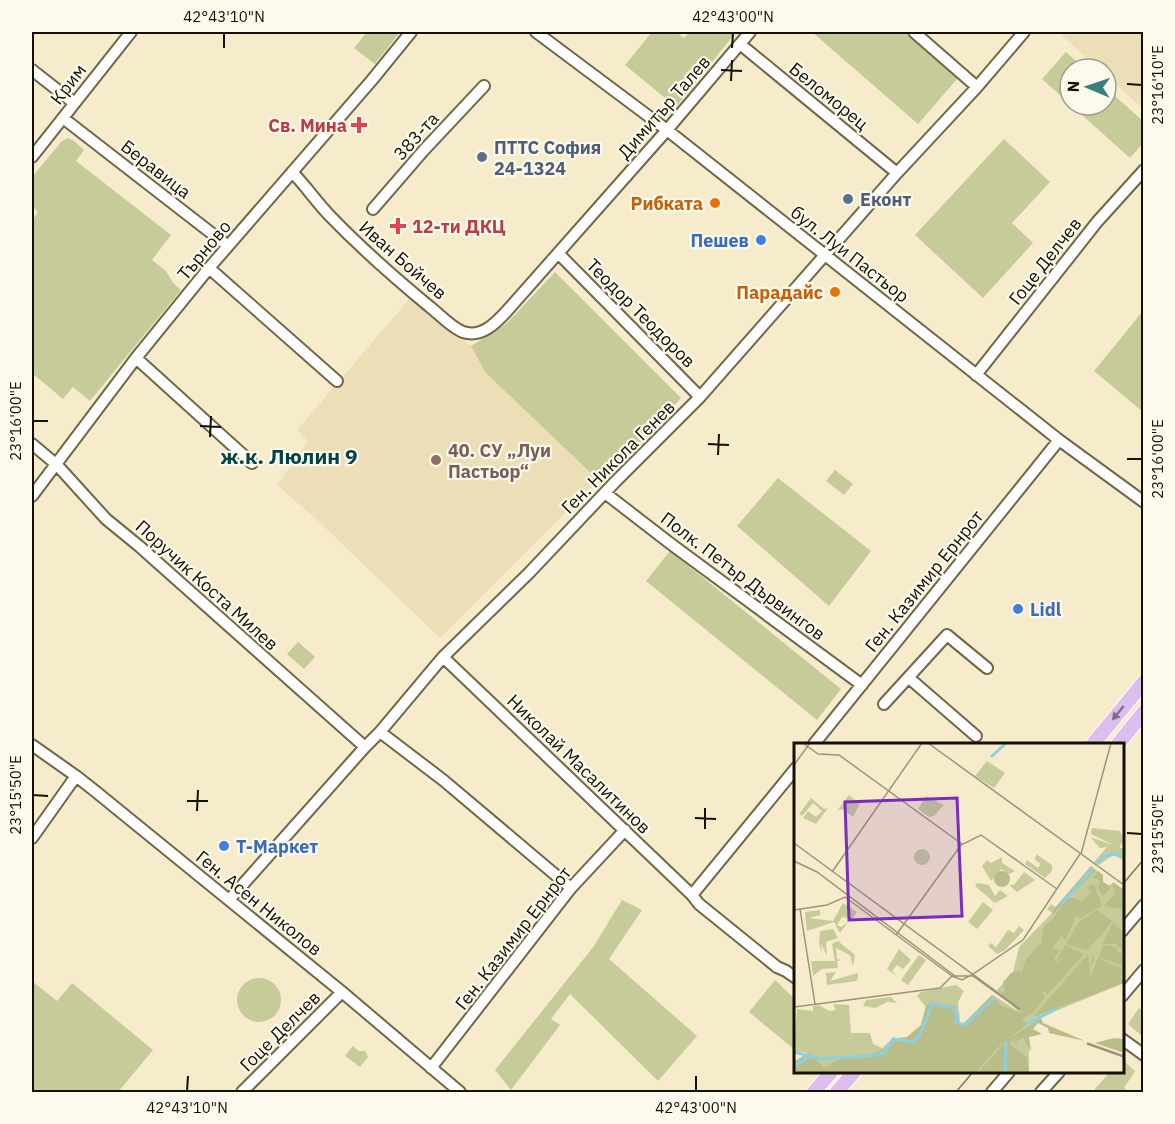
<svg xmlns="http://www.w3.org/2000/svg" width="1175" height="1124" font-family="'IBM Plex Sans',sans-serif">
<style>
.built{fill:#ecdfb7}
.green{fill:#c6cb99}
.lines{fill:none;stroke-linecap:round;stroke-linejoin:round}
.minor-casing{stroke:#70674a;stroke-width:14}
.major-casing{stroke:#fff;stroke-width:16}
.minor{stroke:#fff;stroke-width:10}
.major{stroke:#ddbcee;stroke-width:14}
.tram{stroke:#7c7660;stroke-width:1.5}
.oneway{fill:#836f85}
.ticks{fill:none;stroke:#141005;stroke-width:2}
.health-dot{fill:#e0444e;stroke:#fdf9ec;stroke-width:2}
.service-dot{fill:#5c6f8a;stroke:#fdf9ec;stroke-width:2}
.food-dot{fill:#e8710a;stroke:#fdf9ec;stroke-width:2}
.shop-dot{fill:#3f7fe0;stroke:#fdf9ec;stroke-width:2}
.education-dot{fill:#8d6e63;stroke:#fdf9ec;stroke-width:2}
.labels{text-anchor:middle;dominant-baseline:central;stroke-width:4.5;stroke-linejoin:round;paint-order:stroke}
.street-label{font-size:18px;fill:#141005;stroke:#fdf9ec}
.health-label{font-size:18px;font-weight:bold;fill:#be3a42;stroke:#fdf9ec;text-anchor:end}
.service-label{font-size:18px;font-weight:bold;fill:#4e5e75;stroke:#fdf9ec;text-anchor:start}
.food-label{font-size:18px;font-weight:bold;fill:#c56008;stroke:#fdf9ec;text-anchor:end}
.shop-label{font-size:18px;font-weight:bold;fill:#366cbe;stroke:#fdf9ec;text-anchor:start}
.education-label{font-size:18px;font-weight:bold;fill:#785e54;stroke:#fdf9ec;text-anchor:start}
.quarter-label{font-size:21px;font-weight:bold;fill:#014442;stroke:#fdf9ec}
.inset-river{fill:none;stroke:#8cd0e3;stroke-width:3}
.inset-road{fill:none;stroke:#9c947c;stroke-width:1.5}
.view{fill:#7b2cbf;fill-opacity:0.15;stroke:#7b2cbf;stroke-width:3}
.inset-edge{fill:none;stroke:#141005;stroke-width:3}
.neatline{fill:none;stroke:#141005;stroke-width:2}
.ticks-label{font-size:15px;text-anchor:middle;fill:#141005}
</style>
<rect width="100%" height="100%" fill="#f6eccb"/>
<path class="built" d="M1058,32h85v77l-37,-34v-6h-7z
M410,298l61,48 14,26 113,108 -158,158 -125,-120 -38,-33 31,-44 -11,-11z"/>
<path class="green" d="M367,32h33l-25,32 -21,-16z
M652,32h24l8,6 6,-6h46l-60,75 -51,-42z
M812,32h92l54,46 -40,46z
M1066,52l19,17h-15v35l-28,-25z
M1106,88l37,33v22l-13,15 -59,-53h35z
M68,138l5,2 11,10 -8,11 95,74 -19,25 14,11 7,12 8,7 -91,111 -17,-14 -10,12 -31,-26v-152l6,-9 -6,-6v-29l30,-36z
M1004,139l46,43 -38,41 21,20 -50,55 -68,-63z
M555,272l126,126 -70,77 -13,5 -113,-108 -14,-26 35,-22z
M1143,311v101l-49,-41z
M835,470l18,14 -9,11 -18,-14z
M778,478l93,73 -42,55 -92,-80z
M670,551l171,138 -24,31 -171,-139z
M298,642l17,15 -11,12 -17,-15z
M622,900l20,10 -33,49 88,77 -39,45 -88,-87 -19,25 9,6 -49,65 -16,-20 99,-124z
M237 1000a22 22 0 1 1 44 0a22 22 0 1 1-44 0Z
M775,980l20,19v51l-46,-38z
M32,981l25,20 15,-18 81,67 -35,42h-86z
M1139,1008l4,3v26l-15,-13z
M353,1046l6,5h6l3,6 -8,10 -15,-11z
M1123,1060l12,11 -11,17 5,4h-37l18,-20h12z"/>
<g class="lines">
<g class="minor-casing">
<path id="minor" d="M536,32l131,98 392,310 85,62
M914,32l63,55
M740,44l157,129
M32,70l42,33
M63,118l165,128
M32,157l99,-125
M292,172c14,14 25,31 39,45 31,32 65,62 99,90 9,7 22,21 33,25 18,6 32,-8 43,-20l161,-182 83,-98
M373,209l51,-59 60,-64
M558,253l142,144
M209,268l128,113
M136,358l116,105
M976,375l121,-153 47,-52
M32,444l25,21 49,54 33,27 226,201
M605,493l66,51 191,141
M32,496l104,-138 73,-90 163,-188 39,-48
M443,657l249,238 7,9 78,63 9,4 10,7
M909,678l67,58
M884,704l63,-69 40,33
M380,732l63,48 128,108
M814,744l245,-304
M32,745l44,31 19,15 247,201 118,100
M32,838l44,-62
M692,895l104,-127
M229,900l136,-153 15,-15 63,-75 86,-84 86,-91 85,-85 197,-224 80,-86 47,-55
M1122,931l22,-26
M1122,996l22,-26
M1122,1039l22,16
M431,1068l140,-180 54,-58
M242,1092l100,-100
M992,1092l17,-20
M1041,1092l18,-20"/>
</g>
<g class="major-casing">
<path id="major" d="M1093,744l51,-62
M1118,744l26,-32
M814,1092l17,-20
M837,1092l17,-20"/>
</g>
<use href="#minor" class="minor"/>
<use href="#major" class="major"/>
<path class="tram" d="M1122,885l22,-26
M956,1092l17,-20"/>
</g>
<defs><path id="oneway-solid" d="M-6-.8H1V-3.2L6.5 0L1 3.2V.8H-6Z" transform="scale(1.5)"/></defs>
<use class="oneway" href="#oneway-solid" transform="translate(1118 713) rotate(129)"/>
<path class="ticks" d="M224,48v-15M732,48l1,-15M721,70l21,1M731,81l1,-21M1127,84l15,1M33,421h15M200,426l21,1M210,437l1,-21M708,444l21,1M718,455l1,-21M1127,459h15M33,795l15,1M187,801h21M197,811l1,-21M695,818l21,1M705,829v-21M1127,833l15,1M187,1091l1,-15M696,1091v-15"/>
<g class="health-dot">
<path d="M356 116h6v6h6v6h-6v6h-6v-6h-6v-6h6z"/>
<path d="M395 217h6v6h6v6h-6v6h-6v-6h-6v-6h6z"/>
</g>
<g class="service-dot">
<circle cx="482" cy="157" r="6"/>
<circle cx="848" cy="199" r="6"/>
</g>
<g class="food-dot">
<circle cx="715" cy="203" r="6"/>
<circle cx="835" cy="292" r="6"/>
</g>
<g class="shop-dot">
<circle cx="761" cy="240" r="6"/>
<circle cx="1018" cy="609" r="6"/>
<circle cx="224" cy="846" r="6"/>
</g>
<circle class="education-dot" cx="436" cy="460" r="6"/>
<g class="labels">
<g class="street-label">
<text transform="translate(68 84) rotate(-52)">Крим</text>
<text transform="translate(829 96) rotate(39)">Беломорец</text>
<text transform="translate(664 107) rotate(-49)">Димитър Талев</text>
<text transform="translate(416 136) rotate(-48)">383-та</text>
<text transform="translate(156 169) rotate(38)">Беравица</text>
<text transform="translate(204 250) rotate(-50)">Търново</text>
<text transform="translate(850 254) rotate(38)">бул. Луи Пастьор</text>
<text transform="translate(403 260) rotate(41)">Иван Бойчев</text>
<text transform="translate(1045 261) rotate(-52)">Гоце Делчев</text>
<text transform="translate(641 313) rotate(45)">Теодор Теодоров</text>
<text transform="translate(618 457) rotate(-45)">Ген. Никола Генев</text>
<text transform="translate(743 576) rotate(37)">Полк. Петър Дървингов</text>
<text transform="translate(924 581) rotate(-51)">Ген. Казимир Ернрот</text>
<text transform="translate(207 585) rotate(42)">Поручик Коста Милев</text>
<text transform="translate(579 764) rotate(44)">Николай Масалитинов</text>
<text transform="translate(259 903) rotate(39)">Ген. Асен Николов</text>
<text transform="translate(513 938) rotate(-52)">Ген. Казимир Ернрот</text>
<text transform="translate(280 1031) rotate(-45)">Гоце Делчев</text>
</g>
<g class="health-label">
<text x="347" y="125">Св. Мина</text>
<text x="412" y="226" text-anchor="start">12-ти ДКЦ</text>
</g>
<g class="service-label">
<text x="494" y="147">ПТТС София<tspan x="494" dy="21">24-1324</tspan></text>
<text x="860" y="199">Еконт</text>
</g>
<g class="food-label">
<text x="703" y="203">Рибката</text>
<text x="823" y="292">Парадайс</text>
</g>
<g class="shop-label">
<text x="749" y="240" text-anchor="end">Пешев</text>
<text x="1030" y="609">Lidl</text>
<text x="236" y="846">Т-Маркет</text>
</g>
<g class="education-label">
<text x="448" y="450">40. СУ „Луи<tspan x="448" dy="21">Пастьор“</tspan></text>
</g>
<g class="quarter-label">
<text x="289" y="456">ж.к. Люлин 9</text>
</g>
</g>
<g transform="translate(794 743)">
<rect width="330" height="330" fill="#f6eccb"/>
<path d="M193,18l18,12 -11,15 -19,-12zM55,52l11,9 -7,13 -11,-8 -5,2zM132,53l18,9 -10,11 -5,1 -11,-8zM17,55l13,11 4,-1 -12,16 -13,-6 5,-7 8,6 6,-6 -9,-8 -11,13 -3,-2zM298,85l28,3 4,8 -5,9 -28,-14zM296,94l34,12 -1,11 -10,-5 -14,10 -5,-3 13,-15 -7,1zM120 114a8 8 0 1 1 16 0a8 8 0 1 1-16 0ZM242,111l16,11v6l-7,7 -20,-14 2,-4 11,8 3,-4 -6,-4zM208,114v6l13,8 -6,3 -8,-5 -10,12 -9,-15 5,-6 4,3zM299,125l10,7v7l6,4 5,-4 10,8v93l-83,34 -12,19v37h-235v-11l14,-9 -14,-2 3,-42 16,2v-5l6,-1 10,6 7,-1 -3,-6 16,1 2,28h19l3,11 9,4 10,-9 15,-2 14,-12 5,-18 -9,-11 4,-4 35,-7 8,6 -6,11 2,21 7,-1 26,-27 26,17 -22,-22 16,-18 6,-25 33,-34 -5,-4 4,-5 6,4 -4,6zM230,129l11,8 -18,12 -8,-7h5zM183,140l12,2 6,11 5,-6 8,6 -13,7 -20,-17zM189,159l10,8 -16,19 -9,-7zM49,160l14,9 -5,7 -10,-2 -5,8 4,2 7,-5 -8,11 -6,-11 -27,9 -2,-19 15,-2v5l-11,3 24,3zM225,183l5,4 -19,20 -8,4 -9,-8 3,-3 5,4 12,-17 6,3zM39,186l5,9 -12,4 1,14 -6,-12 1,12 -3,-13 1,-12zM44,198l17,14 -2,11 -3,-11 -14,-7 1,11 4,1 -4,1 1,7 -16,1 -9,7 -2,-15h24l-3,-17zM105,206l12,11 -8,9 -6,-4 -5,6 5,6 -10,-8zM125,212l7,5 -18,25 -7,-5zM42,229l-6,9 28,-8v5l-2,3 -29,4 -1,-12zM97,254l6,6 -10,-1 -12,6 -12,-2 3,-6z" fill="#c6cb99"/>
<path d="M297,123l5,4 -27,27 13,4 9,-9 -5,-6 8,-2 8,22 -21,12 -5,-2 -10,24 -5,-5 -8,13 7,3 -6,7 7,7 -4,-6 8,-14 19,9 -36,40 -7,-4 4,8 -14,16 -10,5 7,4 -33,27 -19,23h-182v-11l15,-10 15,16 17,-10h20l24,-9 7,-10 15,-2 14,-12 5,-19 6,-4 23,4 5,17h4l28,-28 8,10 21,8 1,-3 -25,-20 8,3 -2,-11 8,-9 9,-3v5l6,-16 16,-17 1,-15 10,-8 11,-17 -11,13v-5zM200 136a8 8 0 1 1 16 0a8 8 0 1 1-16 0ZM304,128l5,4v7l8,5 -8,9 -5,-7 2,-9 -8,-2zM318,140l12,7 -1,19 -19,-3 11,-12zM303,167l15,11 -7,10 -18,19 -21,-6 13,-22zM319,180l11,9v20l-8,-8h-14zM309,202l14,2v5l7,2v12l-25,-9zM294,211l1,12 4,-8 -3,-4 5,4 -6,11 2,7 7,-18 26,12 -4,8h4v5l-91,34zM247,275l2,5 42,18 -36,-8 -1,-5 -10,-5 -5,6 9,5 -13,3 2,15 -8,-15 -7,5 2,3 -4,-4 5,-5 -10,7 18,15 2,15h-51l28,-32zM320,295l10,1v14l-29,-10z" fill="#b9be88"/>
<path class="inset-river" d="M197,14l15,-14M302,121l8,-8 20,-3M267,162l32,-37M231,282l33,-17M0,309l27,7 57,-4 7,-3 8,-13 19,3 7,-6 14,-33 21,5 4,8 -2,7 9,2 29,-27M0,324l17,-12M211,330l1,-31"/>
<path class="inset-road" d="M9,0l15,11 21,1 123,89M134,0l196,142M0,22l16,-22M0,100l226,166M287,111l30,-111M0,118l23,11 138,104h18l47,34M38,129l90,-129M6,166l15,95M0,167l33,-5 18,-8 107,79M102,192l65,-90 20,-10 76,54M0,264l146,-19 12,-12 10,4 11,-6 50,-34 57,-86M293,300l37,13M293,301l37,13"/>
<path class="view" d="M163,55l5,118 -113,4 -4,-118z"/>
<rect width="330" height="330" class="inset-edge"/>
</g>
<rect width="1175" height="1124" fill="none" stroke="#fdf9ec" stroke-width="66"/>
<g transform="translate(1088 87) rotate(272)"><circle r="28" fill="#fdf9ec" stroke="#a09c90" stroke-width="1.5"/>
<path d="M0-4.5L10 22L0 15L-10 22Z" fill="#38807c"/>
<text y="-9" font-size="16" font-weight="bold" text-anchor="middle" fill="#141005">N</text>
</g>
<rect x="33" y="33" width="1109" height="1058" class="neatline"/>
<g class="ticks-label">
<text x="224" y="22">42°43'10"N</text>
<text x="733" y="22">42°43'00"N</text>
<text transform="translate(1158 85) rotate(-90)" y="5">23°16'10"E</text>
<text transform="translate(16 421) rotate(-90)" y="5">23°16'00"E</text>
<text transform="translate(1158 459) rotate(-90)" y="5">23°16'00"E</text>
<text transform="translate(16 795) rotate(-90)" y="5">23°15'50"E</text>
<text transform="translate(1158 834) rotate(-90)" y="5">23°15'50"E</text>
<text x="187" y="1113">42°43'10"N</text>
<text x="696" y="1113">42°43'00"N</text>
</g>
</svg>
